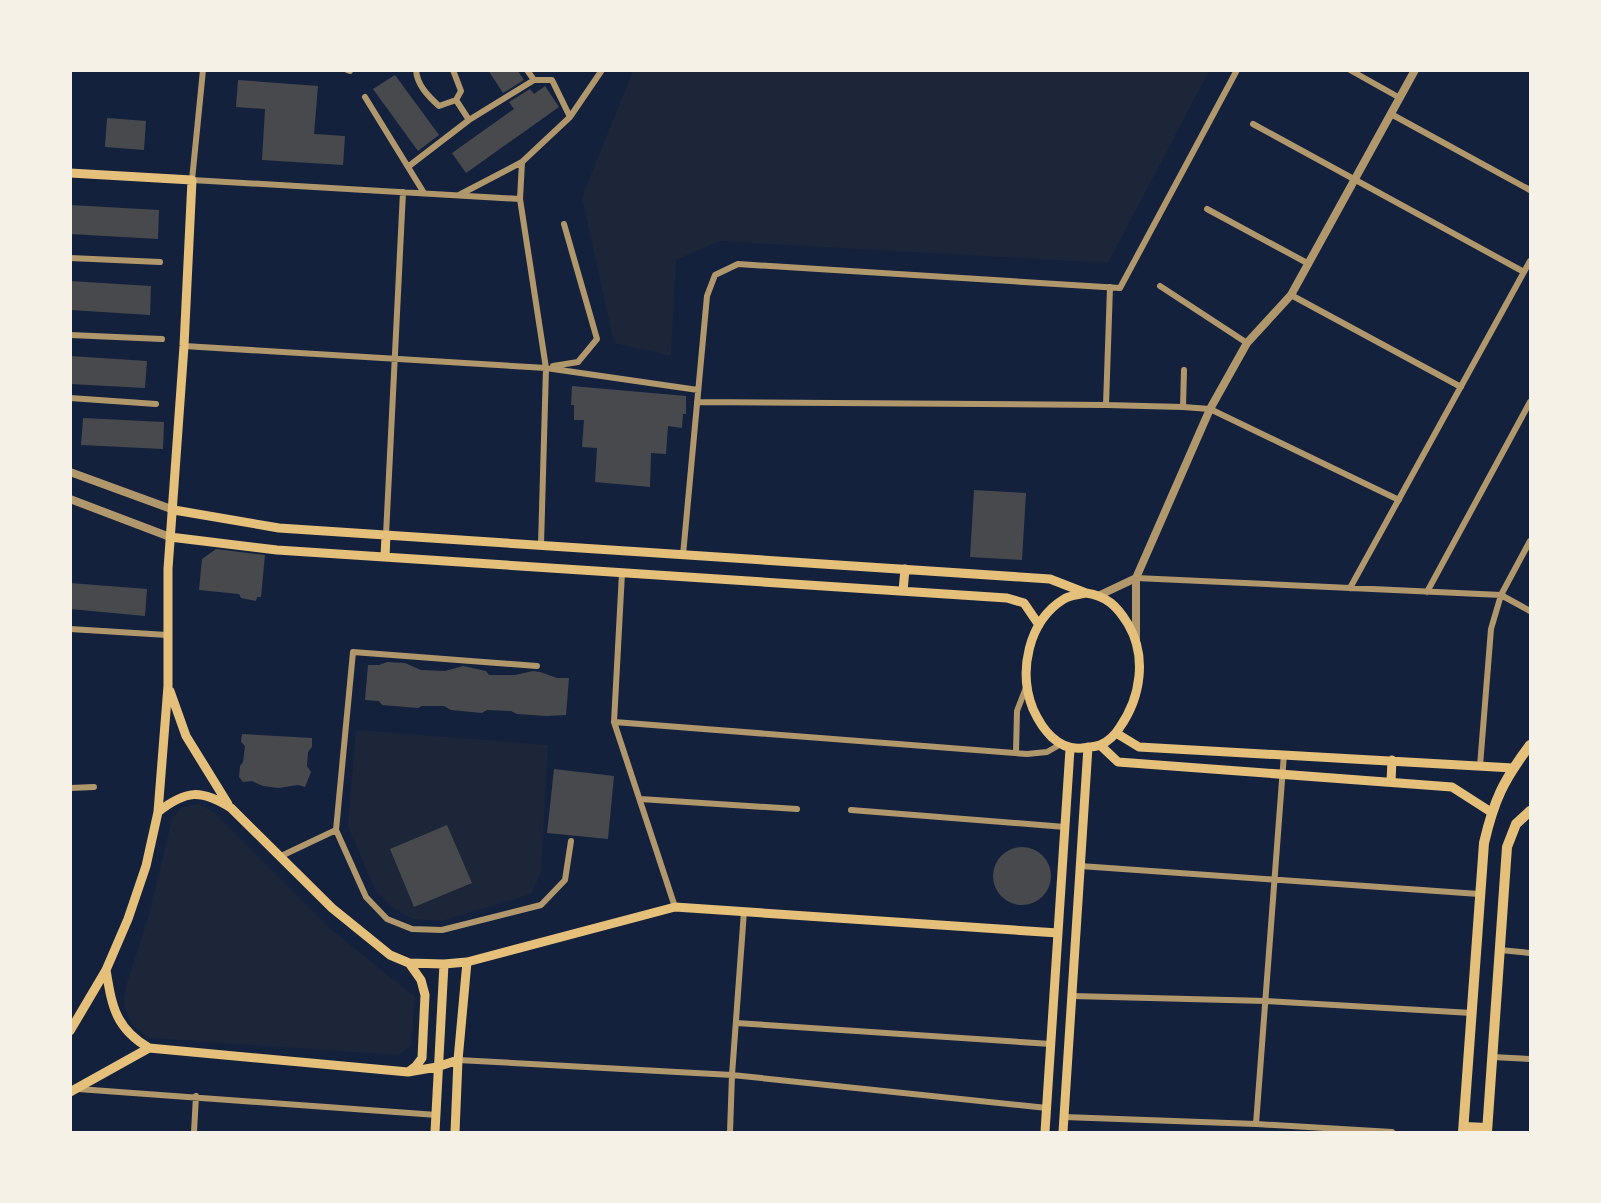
<svg xmlns="http://www.w3.org/2000/svg" width="1601" height="1203" font-family="'Varela Round',sans-serif">
<style>
.green{fill:#1d2539}
.building{fill:#48494c}
.lines{fill:none;stroke-linecap:round;stroke-linejoin:round}
.minor{stroke:#b1986c;stroke-width:6}
.tertiary{stroke:#b1986c;stroke-width:8}
.secondary{stroke:#e5c07b;stroke-width:9}
.primary{stroke:#e5c07b;stroke-width:10}
</style>
<rect width="100%" height="100%" fill="#14213d"/>
<path class="green" d="M633,71v-1l576,1 -101,192 -388,-22 -44,19 -5,96 -57,-13 -32,-146z
M356,730l192,15 -7,128 -10,21 -89,27 -30,-2 -20,-12 -16,-15 -28,-66z
M199,804l16,9 117,117 83,67 -4,49 -12,9 -250,-17 -17,-13 -8,-21 2,-18 23,-71 23,-96 10,-12z"/>
<path class="building" d="M488,70h29l7,10 -21,13z
M395,75l44,60 -21,16 -45,-62z
M238,80l80,6 -4,48 31,2 -2,29 -81,-5 3,-51 -29,-2z
M545,86l14,21 -93,66 -14,-20 62,-44 -5,-7 21,-13 4,5z
M107,118l39,3 -2,29 -39,-3z
M70,205l89,5 -1,29 -88,-5z
M70,281l81,5 -1,29 -80,-5z
M70,356l77,5 -2,27 -75,-4z
M572,386l114,10v18h-3l-1,14 -14,-2 -2,28 -15,-1 -1,34 -55,-5 2,-34 -15,-1 2,-27h-10v-15h-3z
M83,418l81,4 -1,27 -82,-4z
M974,490l52,3 -4,67 -52,-3z
M216,549l49,6 -4,42h-4l-1,4 -15,-3 -2,-4 -40,-4 3,-31z
M70,583l77,6 -2,27 -75,-7z
M387,662l18,1 16,7 24,1 18,-5 23,5 3,4h26l18,-4 7,1 17,6h12l-3,37 -19,1 -30,-2 -6,-3 -24,-1 -5,3 -31,-3 -7,-4h-22l-4,2 -36,-3 -3,-4 -14,-1 3,-35h11z
M242,734l70,4v9l-4,5 -1,14 4,6 -6,15 -7,-2 -20,3 -15,-2 -11,-5 -9,1 -4,-5 1,-11 3,-4 2,-16 -4,-4z
M554,769l60,7 -6,63 -61,-6z
M447,825l25,58 -58,24 -24,-58z
M993 876a29 29 0 1 1 58 0a29 29 0 1 1-58 0Z"/>
<g class="lines">
<path class="minor" d="M203,70l-11,110 328,19
M347,70l3,1
M416,70c1,15 12,26 23,36l17,-6 5,-9 -8,-21
M527,70l7,10h18l18,37
M1350,70l50,28
M365,97l59,96
M456,100l13,20
M1391,114l139,76
M1253,124l271,148
M522,162l-2,37 26,169 -5,177
M409,166l60,-46 65,-40
M459,195l63,-33 48,-45 32,-47
M1207,209l102,55
M70,258l90,4
M1160,286l87,57
M1291,295l170,92
M70,335l92,4
M184,346l362,22 152,22
M553,366l25,-4 19,-23 -33,-115
M70,398l86,6
M697,402l409,3 77,2 27,2 189,91
M1106,405l4,-118
M1183,407l1,-37
M386,535l17,-343
M683,555l24,-259 8,-21 23,-11 382,24 117,-218
M622,573l-8,149 61,185
M1136,578l365,17 29,16
M1350,588l180,-327
M1427,592l103,-190
M70,629l97,6
M614,722l413,32 20,-2 14,-8
M1016,752l1,-41 10,-26
M1480,766l11,-137 10,-34 29,-54
M70,788l24,-1
M640,799l157,10
M851,810l214,17
M336,830l17,-178 184,14
M279,857l57,-27 30,67 21,22 25,10 30,1 99,-25 24,-25 6,-39
M1080,866l399,28
M1500,950l30,3
M1072,996l194,5 206,12
M736,1023l315,21
M1492,1057l38,2
M458,1060l274,15 315,33
M78,1089l359,26
M1064,1117l192,7 136,8
M1256,1124l28,-370
M194,1132l2,-36
M730,1132l2,-57 12,-164"/>
<path class="tertiary" d="M70,472l104,38
M70,499l100,38
M1100,595l36,-17
M1136,641v-63l74,-169 37,-66 44,-48 124,-225"/>
<path class="secondary" d="M70,173l122,7 -8,166 -16,223v117l-10,126 -12,54 -18,53 -22,51 -36,61
M174,510l105,18 771,51 36,14
M170,537l107,13 730,48 17,5 15,22
M385,557l1,-22
M903,591l2,-22
M1086,593c21,3 31,13 42,31 19,32 13,73 -8,103 -4,7 -12,15 -20,18 -5,2 -12,2 -18,3 -24,3 -40,-19 -49,-39 -15,-37 -5,-88 31,-110 6,-4 15,-4 22,-6z
M170,691l16,45 42,68
M1116,733l23,14 374,21
M1100,745l18,17 334,25 39,25
M1391,782l1,-22
M158,812c28,-22 43,-23 73,-4l101,100 58,47 19,8 12,17 4,15 -3,63 -6,8 -8,6
M409,963l35,1 23,-2 208,-55 383,26
M106,970c6,36 9,58 43,78l259,24 29,-5 21,-7
M70,1092l79,-44
M435,1132l9,-168
M455,1132l3,-72 9,-98
M1045,1132l25,-383
M1063,1132l25,-385"/>
<path class="primary" d="M1464,1127l23,1
M1463,1132l21,-289c10,-43 19,-62 46,-98
M1487,1132l20,-285 9,-23 14,-13"/>
</g>
<rect width="1601" height="1203" fill="none" stroke="#f6f1e7" stroke-width="144"/>
</svg>
